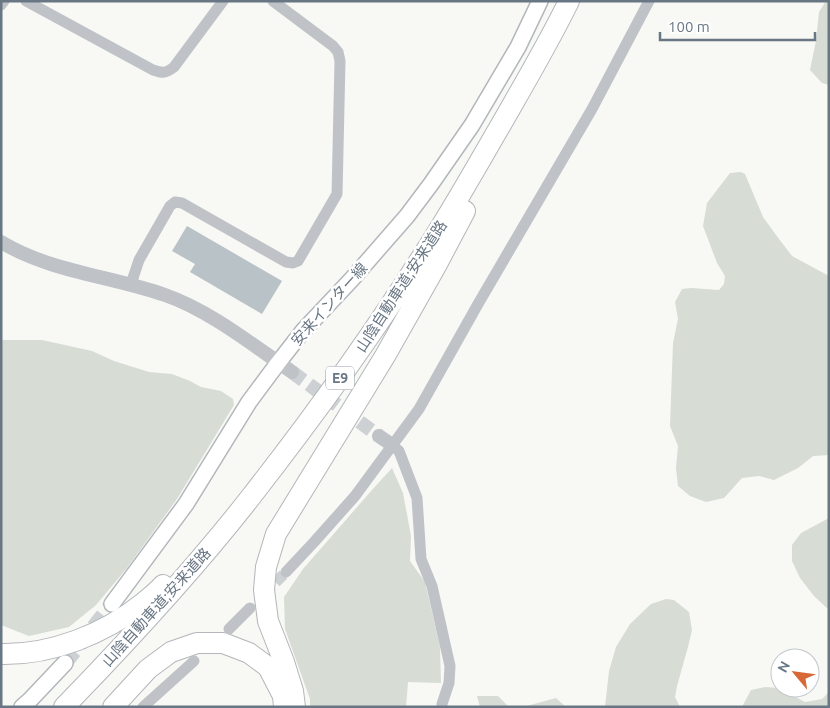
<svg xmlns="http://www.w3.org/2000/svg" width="830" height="708" font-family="Ubuntu,'Noto Sans JP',sans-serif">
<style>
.green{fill:#d7dcd5}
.water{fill:#b9c2c7}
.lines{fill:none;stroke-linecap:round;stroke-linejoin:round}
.minor-tunnel{stroke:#cdd1d3;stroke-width:11;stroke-dasharray:11 5.5;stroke-linecap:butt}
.tertiary-tunnel{stroke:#cdd1d3;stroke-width:14;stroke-dasharray:14 7;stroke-linecap:butt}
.secondary-tunnel{stroke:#cdd1d3;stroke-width:15;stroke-dasharray:15 8;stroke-linecap:butt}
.secondary-casing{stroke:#b2b7bc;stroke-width:18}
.motorway-casing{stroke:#b3b6ba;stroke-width:22}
.minor{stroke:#bfc3c7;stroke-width:11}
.tertiary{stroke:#bfc3c7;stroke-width:14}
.secondary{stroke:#fff;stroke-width:15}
.motorway{stroke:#fff;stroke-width:20}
.labels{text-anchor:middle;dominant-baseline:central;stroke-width:5;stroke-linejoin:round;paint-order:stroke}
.shield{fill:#fff;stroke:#969fa9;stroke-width:1}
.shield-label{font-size:14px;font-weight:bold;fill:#697684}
.street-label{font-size:15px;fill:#697684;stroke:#fff}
</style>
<rect width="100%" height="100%" fill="#f8f8f5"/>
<path class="green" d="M826,1h3v84l-7,-2 -12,-13 6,-29 3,-29z
M741,172l4,2 18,43 16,22 13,17 37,20v179l-16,1 -15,12 -24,12 -15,-4 -17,2 -18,20 -18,4 -16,-6 -12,-10 -2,-18 2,-22 -8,-20 3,-83 5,-24 -3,-17 7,-13 9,-1 28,2 5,-6 1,-8 -8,-13 -14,-37 4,-23 23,-30z
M1,340h41l50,11 22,10 35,11 23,2 18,7 11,6 20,4 12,8 1,6 -57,94 -50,69 -31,37 -27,22 -40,9 -28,-11z
M392,468l11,25 8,43 -1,25 15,21 15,65 1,36 -33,-1 -2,25h-96v-8l-25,-70 -1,-32 19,-28 69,-79z
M829,518v92l-15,-14 -14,-18 -8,-17v-16l9,-12z
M666,599l8,1 15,12 3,18 -4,17 -11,39 -2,11 5,10h-75l4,-36 7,-24 14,-23 21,-20z
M765,687l14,1 26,14 17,-3 7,-7v15h-87l9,-17z
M477,696h21l11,11h-29z
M556,698l10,9h-43z"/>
<path class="water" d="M187,226l95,55 -20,33 -72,-42 5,-8 -23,-13z"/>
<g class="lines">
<path class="minor-tunnel" d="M264,594l22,-22"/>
<path class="tertiary-tunnel" d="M292,372l87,64"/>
<path class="secondary-tunnel" d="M65,663l47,-59"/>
<g class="secondary-casing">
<path id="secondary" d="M112,604l74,-100 63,-102 29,-39 25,-32 49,-52 55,-63 24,-32 41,-59 46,-78 22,-46
M22,707l8,-7 35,-37"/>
</g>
<g class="motorway-casing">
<path id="motorway" d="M1,654c51,1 103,-20 142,-51 7,-6 14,-11 20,-18
M64,707c65,-67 129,-136 186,-209 61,-78 120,-159 173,-243 27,-41 51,-84 76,-127 24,-42 49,-84 70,-127
M113,707l35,-38 23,-17 26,-9h26l26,10 19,14 15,29 1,11
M295,707l-2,-16 -9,-29 -16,-41 -4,-31 2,-23 10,-33 109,-178 52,-92 28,-53"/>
</g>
<path class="minor" d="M26,1l127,69c9,3 12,4 21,-3l49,-66
M1,5l3,-4
M131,284l8,-24 31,-54 5,-4 7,1 104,59 7,1 5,-2 39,-67 3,-133 -2,-9 -5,-6 -60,-45
M392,445l7,6 18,47 4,61 11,27 18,80 -1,17 -7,21v3
M286,572l29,-31 40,-45 64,-87 59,-105 114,-195 57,-108
M229,629l21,-21
M143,707l51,-46"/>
<path class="tertiary" d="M1,242c50,30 110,34 164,53 44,15 89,51 127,77
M379,436l13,9"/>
<use href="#secondary" class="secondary"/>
<use href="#motorway" class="motorway"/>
</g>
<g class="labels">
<rect class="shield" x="326" y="366.5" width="28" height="23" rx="4"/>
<g class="shield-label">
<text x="340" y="378">E9</text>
</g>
<g class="street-label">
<text transform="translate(401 286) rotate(-57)">山陰自動車道;安来道路</text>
<text transform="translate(329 304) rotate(-48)">安来インター線</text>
<text transform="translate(156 607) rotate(-48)">山陰自動車道;安来道路</text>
</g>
</g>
<rect width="830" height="708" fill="none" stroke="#697684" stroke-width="5"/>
<g transform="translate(795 673) rotate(299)"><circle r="24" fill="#ffffff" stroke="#c3c8ce"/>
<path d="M0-4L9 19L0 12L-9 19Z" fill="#d66937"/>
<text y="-8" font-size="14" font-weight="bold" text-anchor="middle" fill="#697684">N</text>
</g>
<path d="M660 32v8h155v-8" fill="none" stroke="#697684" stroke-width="2.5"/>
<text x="668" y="32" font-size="15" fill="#697684" stroke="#ffffff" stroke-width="4" paint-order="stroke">100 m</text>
</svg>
